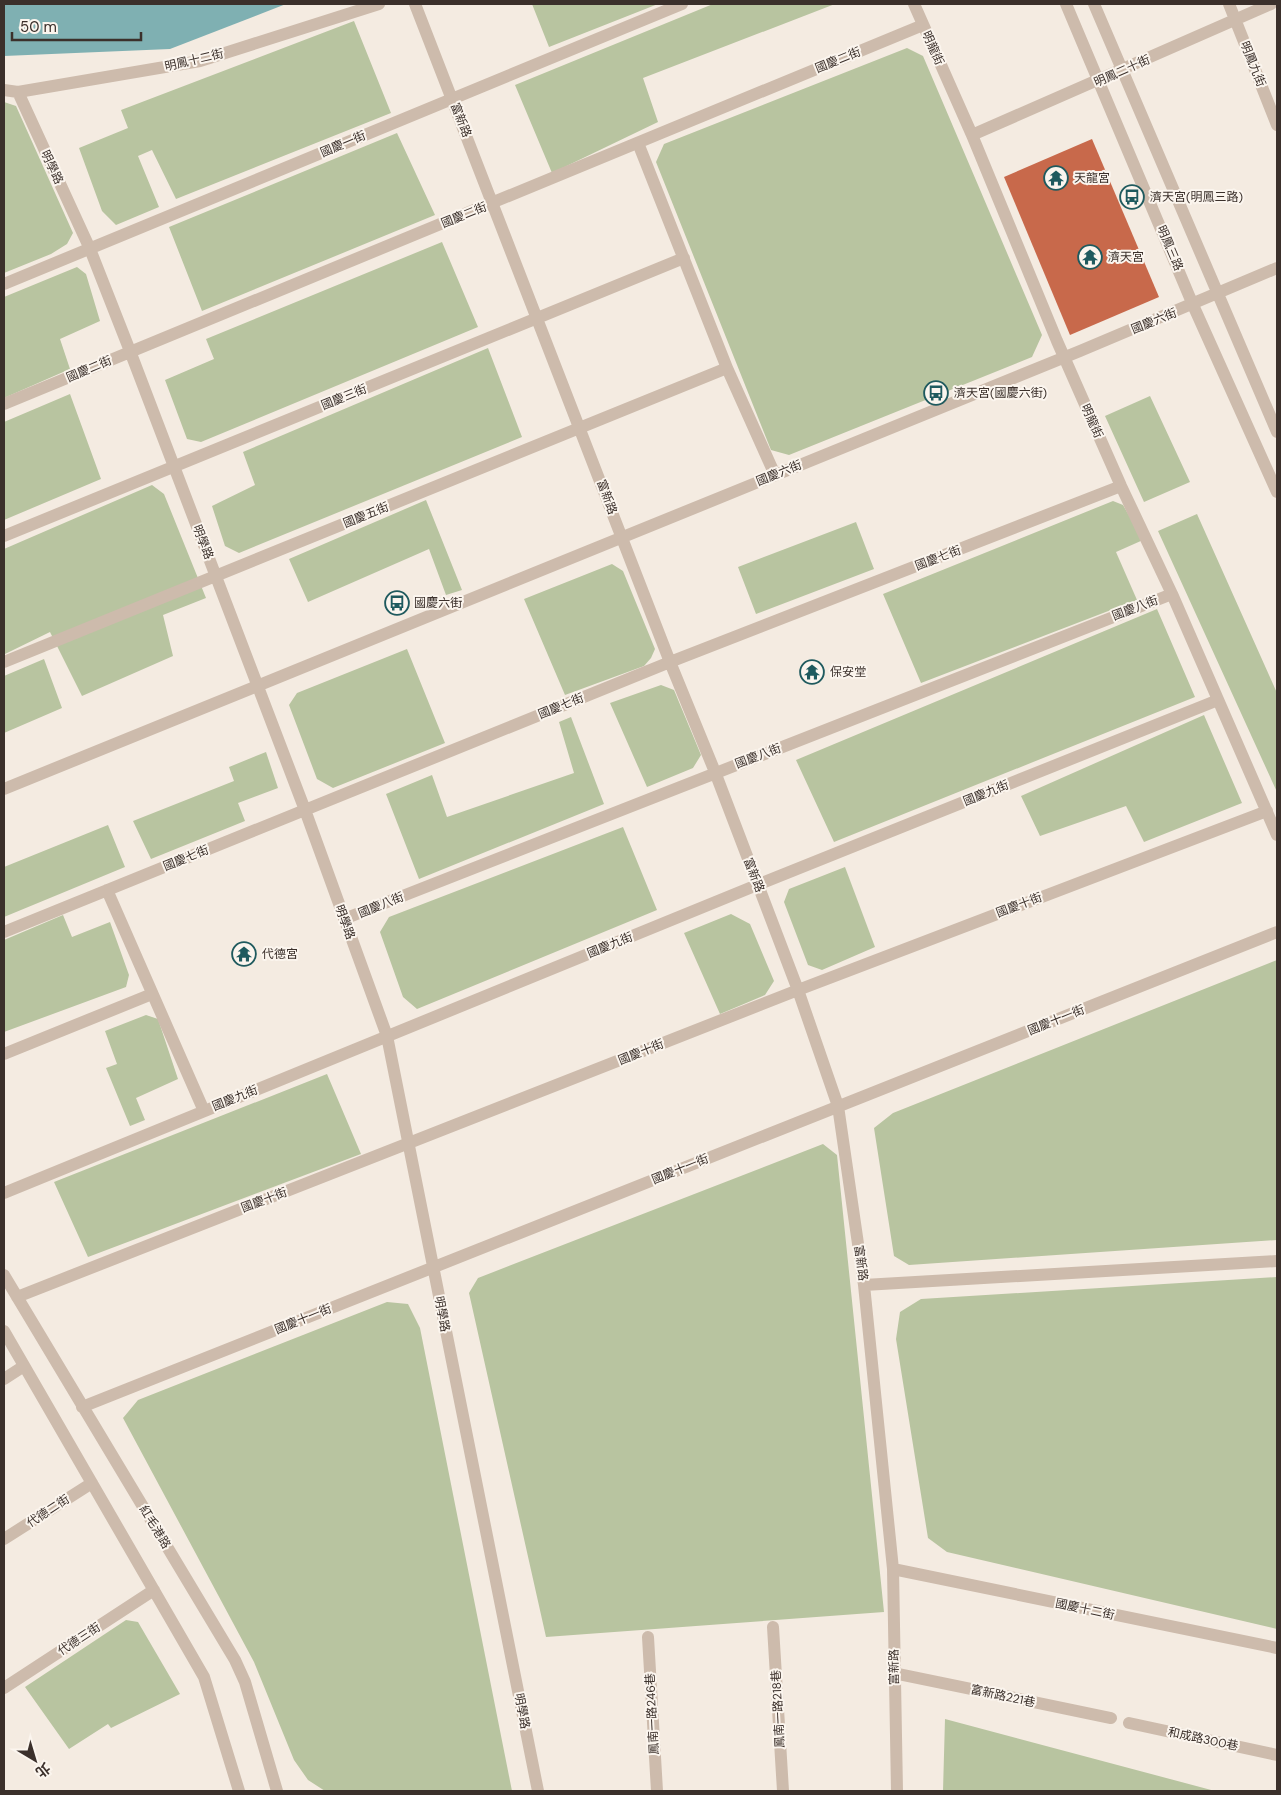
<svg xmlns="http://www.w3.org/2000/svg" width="1281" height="1795" font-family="'DM Sans','Noto Sans TC',sans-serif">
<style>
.green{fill:#b8c4a0}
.water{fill:#7fb0b2}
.building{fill:#c8694b}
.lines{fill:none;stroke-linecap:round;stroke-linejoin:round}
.minor{stroke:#cdbbac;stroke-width:12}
.labels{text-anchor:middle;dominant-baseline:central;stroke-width:4;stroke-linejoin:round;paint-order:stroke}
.street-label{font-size:12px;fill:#3b302b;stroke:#fbf5ee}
.poi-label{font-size:12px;fill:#3b302b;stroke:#fbf5ee;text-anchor:start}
</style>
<rect width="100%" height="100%" fill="#f4ebe1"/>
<path class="green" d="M532,4h126l-109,43z
M713,4h122l-192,74 15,44 -106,51 -37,-88z
M354,21l37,92 -215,86 -24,-49 -14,6 21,51 -43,18 -14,-14 -23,-63 49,-20 -7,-18z
M907,48l16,8 119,279 -10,22 -243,98 -18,-5 -115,-288 8,-18z
M4,102l12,4 57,127 -6,11 -16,10 -47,19z
M397,133l38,82 -233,96 -33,-84z
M442,242l36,85 -277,115 -14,-3 -22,-59 49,-21 -8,-20z
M77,267l9,7 14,47 -40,18 10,30 -66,29v-101z
M488,348l34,89 -283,116 -14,-7 -13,-40 43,-21 -12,-33z
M70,394l31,85 -97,41v-98z
M1150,396l40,86 -46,20 -39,-86z
M152,485l12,9 42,104 -43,17 10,41 -91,40 -32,-64 -45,22 -1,-105z
M426,500l36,90 -16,5 -17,-46 -121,53 -19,-43z
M1113,501l10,4 20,35 -27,12 21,48 -216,83 -38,-89z
M1197,514l80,179v99l-119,-261z
M856,522l18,47 -118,45 -18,-47z
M612,564l11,7 32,78 -4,9 -7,8 -79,29 -41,-96z
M1157,609l38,88 -361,145 -38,-82z
M407,649l38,94 -112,45 -16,-9 -28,-74 8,-12z
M44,659l18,49 -58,25v-57z
M661,685l13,5 27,65 -8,13 -46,19 -37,-84z
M1204,715l38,88 -98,39 -18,-36 -86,30 -19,-40z
M571,717l33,87 -185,75 -33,-85 46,-19 15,42 127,-44 -15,-51z
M266,752l12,36 -40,15 7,18 -94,38 -18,-38 101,-40 -5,-14z
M108,825l17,42 -121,50v-50z
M623,827l34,83 -240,99 -14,-12 -23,-65 9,-15z
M845,867l30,80 -53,23 -14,-5 -24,-63 5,-13z
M731,914l19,10 24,57 -9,14 -45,19 -36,-81z
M63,915l9,22 38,-15 19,53 -3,12 -122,45v-92z
M1277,960v280l-368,25 -15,-9 -20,-128 19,-15z
M146,1015l12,4 20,60 -42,19 9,22 -15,6 -24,-58 11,-4 -12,-33z
M327,1074l34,80 -273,103 -34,-75z
M823,1144l14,11 47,457 -338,25 -77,-344 9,-15z
M1277,1277v352l-330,-77 -19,-14 -32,-199 4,-27 21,-13z
M387,1302l21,2 12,24 92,463h-187l-17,-11 -14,-20 -40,-98 -131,-244 15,-18z
M126,1620l12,2 42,72 -69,34 -3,-4 -39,25 -44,-62z
M945,1719l270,72h-272z"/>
<path class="water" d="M4,4h282l-116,45 -166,7z"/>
<path class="building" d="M1092,139l67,158 -89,38 -66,-158z"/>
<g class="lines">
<path class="minor" d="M415,4l255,658 45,110 83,218 40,116 26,179 29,284 4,222
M914,4l58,131 85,206 64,145 51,108 105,241
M1066,4l127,301 84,187
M1094,4l183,428
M1229,4l48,121
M4,90l14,2 182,-31 179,-57
M18,92l72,157 40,102 175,459 82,226 151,755
M972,135l299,-131
M638,143l89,225 48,107
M4,284l678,-280
M4,404l919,-379
M4,536l680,-278
M4,662l723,-294
M4,789l1076,-438 197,-83
M107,890l97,221
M344,919l828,-325
M4,932l666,-270 451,-176
M4,1054l148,-60
M4,1193l753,-308 461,-185
M4,1275l231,385 10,22 32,109
M864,1285l413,-24
M17,1297l781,-307 469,-179
M4,1331l200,346 35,114
M4,1379l20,-13
M82,1407l1195,-475
M4,1539l88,-56
M893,1569l384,79
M773,1627l10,164
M648,1637l9,154
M894,1673l217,45
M4,1688l150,-98
M1129,1723l148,32"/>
</g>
<defs>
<g id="temple-ring" transform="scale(1.25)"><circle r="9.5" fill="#fbf5ee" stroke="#1f5a5e" stroke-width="1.5"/><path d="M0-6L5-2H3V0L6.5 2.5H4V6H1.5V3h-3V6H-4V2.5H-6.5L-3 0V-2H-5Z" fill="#1f5a5e"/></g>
<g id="bus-ring" transform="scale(1.25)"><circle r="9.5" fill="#fbf5ee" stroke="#1f5a5e" stroke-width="1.5"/><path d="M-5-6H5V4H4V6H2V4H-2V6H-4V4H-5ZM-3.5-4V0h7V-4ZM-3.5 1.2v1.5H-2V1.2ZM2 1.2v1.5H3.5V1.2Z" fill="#1f5a5e"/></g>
</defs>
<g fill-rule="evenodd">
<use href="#temple-ring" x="1056" y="178"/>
<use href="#bus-ring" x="1132" y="197"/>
<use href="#temple-ring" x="1090" y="257"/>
<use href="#bus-ring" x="936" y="393"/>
<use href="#bus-ring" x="397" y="603"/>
<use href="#temple-ring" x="812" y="672"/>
<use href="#temple-ring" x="244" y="954"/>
</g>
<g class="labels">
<g class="street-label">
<text transform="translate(933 48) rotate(66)">明龍街</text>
<text transform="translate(194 60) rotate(-13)">明鳳十二街</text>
<text transform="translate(838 60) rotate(-22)">國慶二街</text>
<text transform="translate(1253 64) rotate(68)">明鳳九街</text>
<text transform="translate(1122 71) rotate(-24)">明鳳二十街</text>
<text transform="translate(461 120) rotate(69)">富新路</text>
<text transform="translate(343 144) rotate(-23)">國慶一街</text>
<text transform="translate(52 167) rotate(65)">明學路</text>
<text transform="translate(464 215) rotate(-22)">國慶二街</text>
<text transform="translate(1170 248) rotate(67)">明鳳三路</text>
<text transform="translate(1154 321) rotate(-22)">國慶六街</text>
<text transform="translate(89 369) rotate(-23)">國慶二街</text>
<text transform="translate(344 397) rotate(-22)">國慶三街</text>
<text transform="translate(1092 421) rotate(66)">明龍街</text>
<text transform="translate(779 473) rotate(-22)">國慶六街</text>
<text transform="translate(607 497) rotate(70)">富新路</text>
<text transform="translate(366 515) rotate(-22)">國慶五街</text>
<text transform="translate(203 542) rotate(69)">明學路</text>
<text transform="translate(938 558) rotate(-21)">國慶七街</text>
<text transform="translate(1135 608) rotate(-21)">國慶八街</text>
<text transform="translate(561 706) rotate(-22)">國慶七街</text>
<text transform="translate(758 756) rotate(-21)">國慶八街</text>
<text transform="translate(986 793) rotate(-22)">國慶九街</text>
<text transform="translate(186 858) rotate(-22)">國慶七街</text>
<text transform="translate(754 875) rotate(69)">富新路</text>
<text transform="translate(381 905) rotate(-22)">國慶八街</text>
<text transform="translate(1019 905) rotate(-21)">國慶十街</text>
<text transform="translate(345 922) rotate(70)">明學路</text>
<text transform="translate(610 945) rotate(-22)">國慶九街</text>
<text transform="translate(1056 1020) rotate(-22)">國慶十一街</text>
<text transform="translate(641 1052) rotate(-22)">國慶十街</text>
<text transform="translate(235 1098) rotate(-22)">國慶九街</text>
<text transform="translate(680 1169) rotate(-22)">國慶十一街</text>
<text transform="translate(264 1200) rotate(-21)">國慶十街</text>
<text transform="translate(861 1263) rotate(82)">富新路</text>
<text transform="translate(442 1314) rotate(79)">明學路</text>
<text transform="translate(303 1319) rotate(-22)">國慶十一街</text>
<text transform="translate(48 1511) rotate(-33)">代德二街</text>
<text transform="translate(155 1527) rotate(59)">紅毛港路</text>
<text transform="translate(1085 1609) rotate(12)">國慶十二街</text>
<text transform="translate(79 1639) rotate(-33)">代德三街</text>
<text transform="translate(894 1667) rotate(-91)">富新路</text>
<text transform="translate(1003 1696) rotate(12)">富新路221巷</text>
<text transform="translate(778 1709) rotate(-93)">鳳南一路218巷</text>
<text transform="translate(522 1711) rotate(79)">明學路</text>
<text transform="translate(652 1714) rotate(-93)">鳳南一路246巷</text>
<text transform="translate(1203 1739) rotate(12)">和成路300巷</text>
</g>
<g class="poi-label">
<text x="1074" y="178">天龍宮</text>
<text x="1150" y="197">濟天宮(明鳳三路)</text>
<text x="1108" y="257">濟天宮</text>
<text x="954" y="393">濟天宮(國慶六街)</text>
<text x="414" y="603">國慶六街</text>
<text x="830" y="672">保安堂</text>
<text x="262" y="954">代德宮</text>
</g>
</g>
<rect width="1281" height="1795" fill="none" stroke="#3b302b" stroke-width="10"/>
<g transform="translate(35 1760) rotate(142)" stroke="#fbf5ee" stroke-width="4" paint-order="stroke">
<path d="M0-4L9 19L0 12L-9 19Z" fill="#3b302b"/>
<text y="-8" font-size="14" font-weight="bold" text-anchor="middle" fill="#3b302b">北</text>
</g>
<path d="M12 32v8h129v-8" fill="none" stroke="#3b302b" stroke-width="2.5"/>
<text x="20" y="32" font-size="15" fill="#3b302b" stroke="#fbf5ee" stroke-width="4" paint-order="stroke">50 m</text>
</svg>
